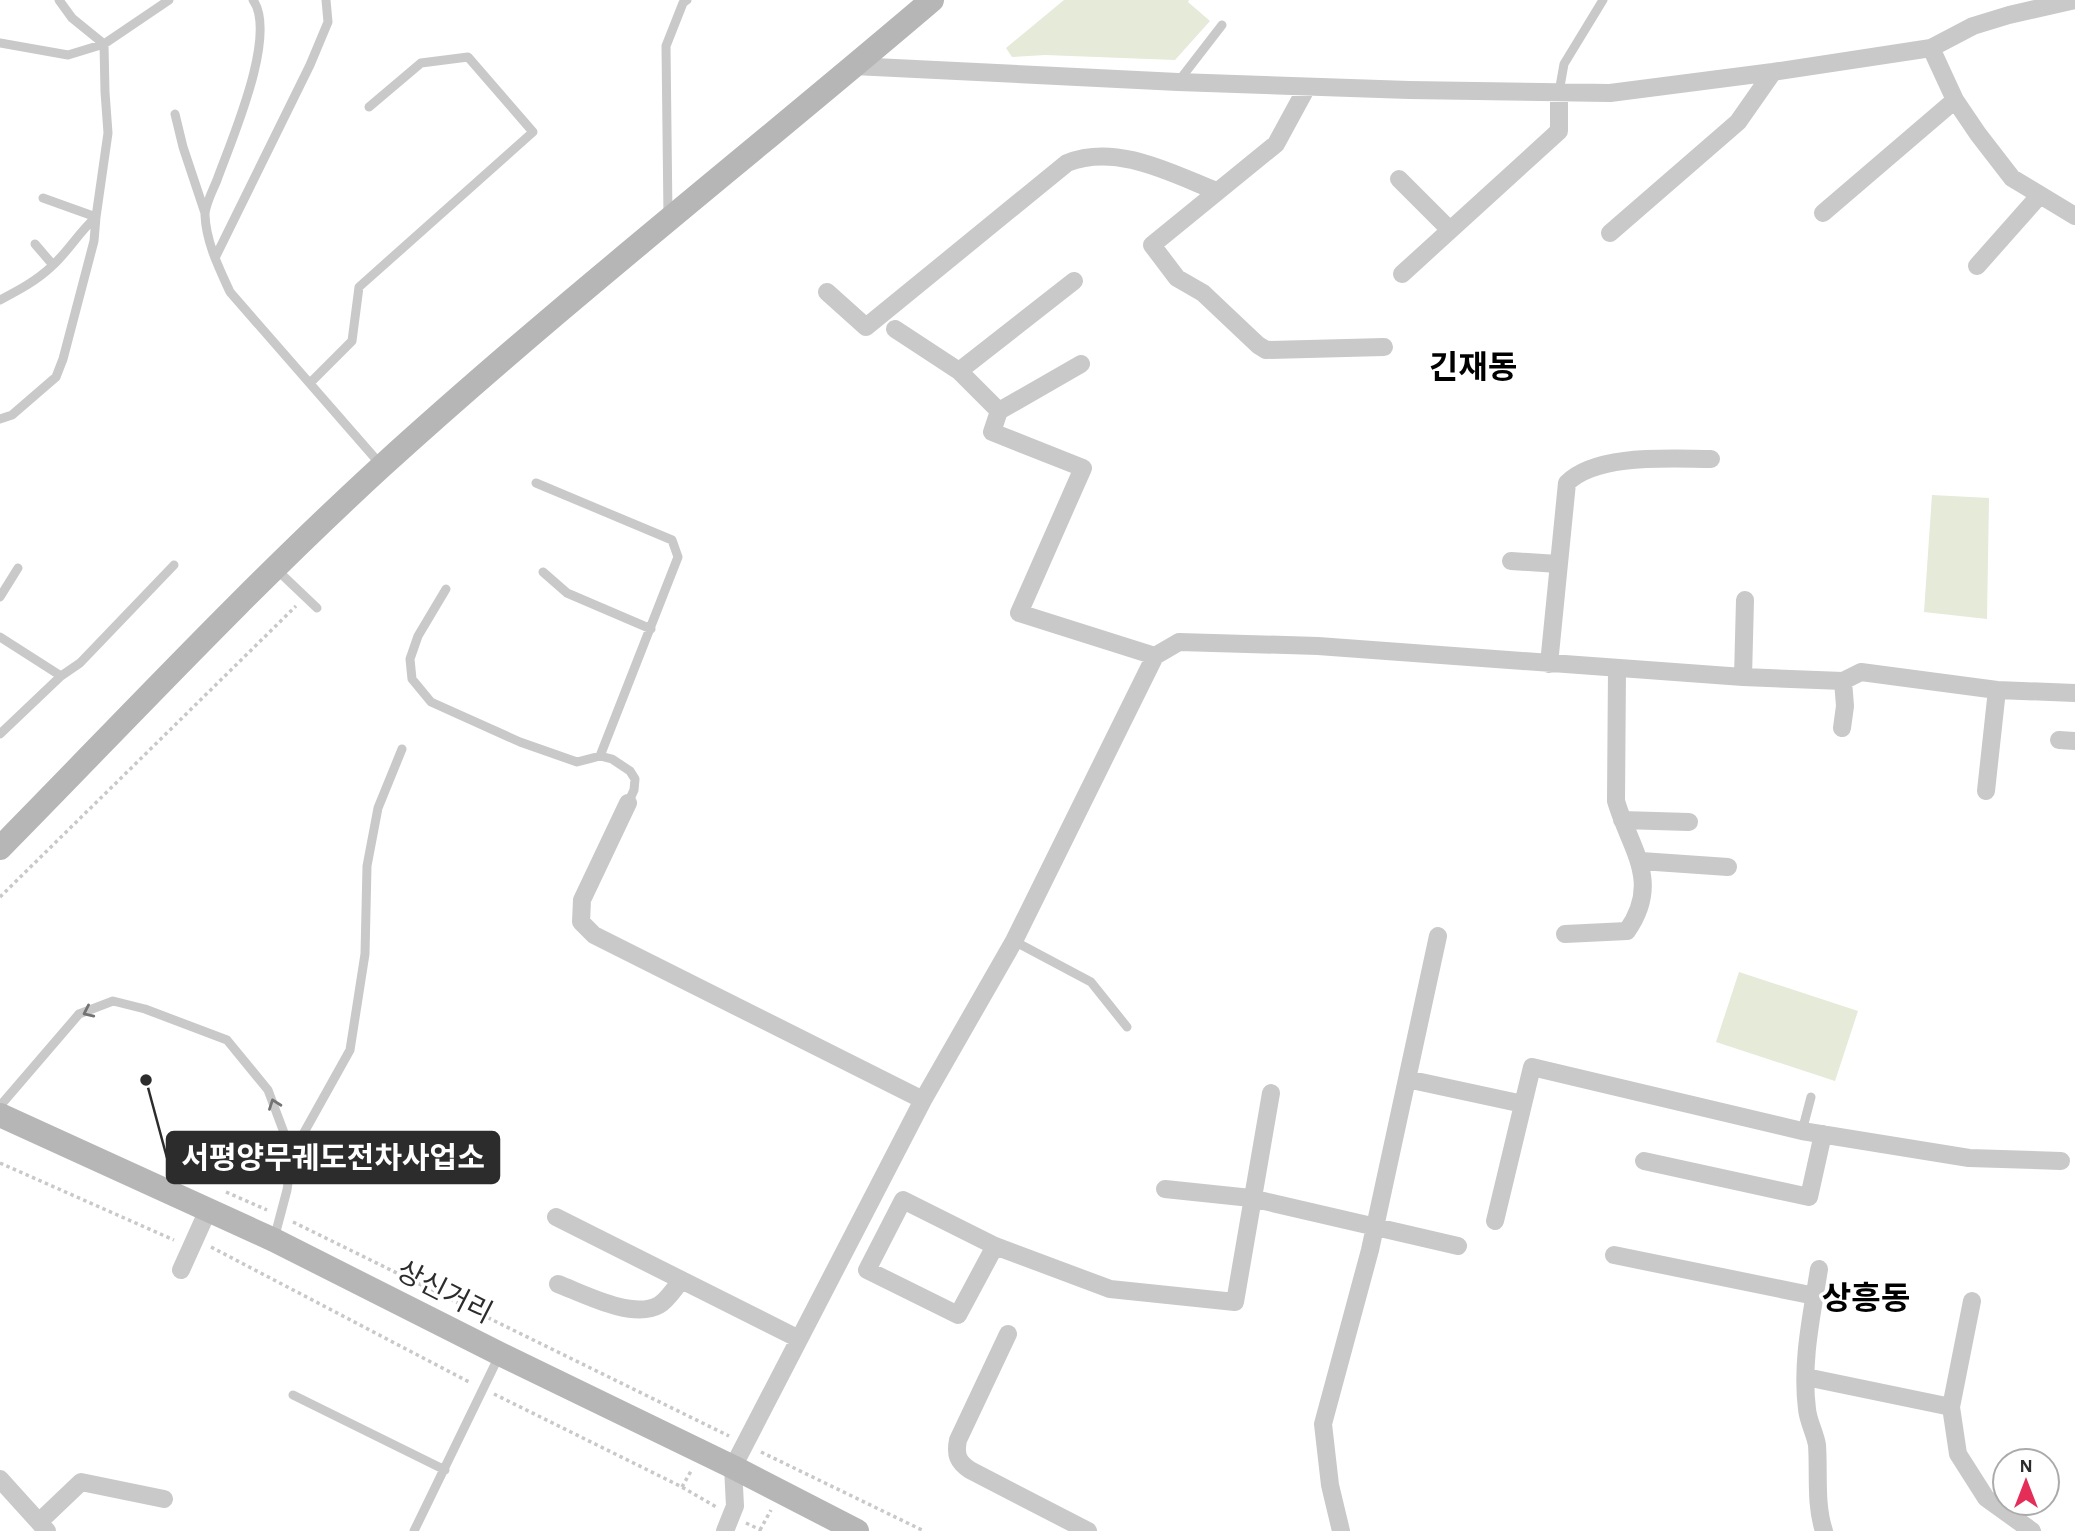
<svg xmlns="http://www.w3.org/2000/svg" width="2075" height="1531" font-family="'Alegreya Sans','Noto Sans KR',sans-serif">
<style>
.green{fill:#e5ead9}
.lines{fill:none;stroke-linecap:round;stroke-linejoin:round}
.path{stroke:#c9c9c9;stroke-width:3.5;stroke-dasharray:3.5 3.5;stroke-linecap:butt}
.service{stroke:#c9c9c9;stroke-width:9}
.minor{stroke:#c9c9c9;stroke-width:18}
.secondary{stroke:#b6b6b6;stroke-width:24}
.oneway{stroke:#737373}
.labels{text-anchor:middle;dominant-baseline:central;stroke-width:7;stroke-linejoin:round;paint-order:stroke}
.street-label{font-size:28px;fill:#2c2c2c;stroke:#fff}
.quarter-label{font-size:32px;font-weight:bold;fill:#000;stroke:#fff}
.leader{fill:none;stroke:#2c2c2c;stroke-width:2.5}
.callout-dot{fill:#2c2c2c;stroke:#fff;stroke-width:2.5}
.callout{fill:#2c2c2c;stroke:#2c2c2c;stroke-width:2.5}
.callout-label{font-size:30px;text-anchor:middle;font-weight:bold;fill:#fff}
</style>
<rect width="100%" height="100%" fill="#fff"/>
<path class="green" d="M1064,0h125l-1,2 22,19 -35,39 -130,-5 -33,2 -6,-9z
M1932,495l57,3 -2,121 -63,-7z
M1739,972l119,39 -23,70 -119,-39z"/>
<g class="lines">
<path class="path" d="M0,897l296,-291
M0,1163l174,77
M226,1192l41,18
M293,1222l436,214
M211,1247l260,136
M494,1394l188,93 36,21
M761,1452l163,79
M682,1487l9,-16
M746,1523l17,8
M760,1530l11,-20"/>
<path class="service" d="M253,0c25,35 -22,141 -36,180 -4,10 -12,25 -12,35 1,27 14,53 25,77l151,173
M0,43l68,12 36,-11 65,-44
M1178,82l44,-57
M1559,92l5,-28 39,-64
M175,114l8,33 22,66
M668,217l-2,-171 17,-43 4,-3
M35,244l18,21
M215,258l95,-193 18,-43 -2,-22
M0,300c19,-10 36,-19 51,-33 17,-15 28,-35 45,-50l12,-84 -3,-41 -1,-48 -32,-26 -13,-18
M310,383l42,-42 7,-54 174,-155 -65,-75 -47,6 -52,44
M0,419l12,-4 44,-38 7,-18 31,-118 2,-24 -53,-19
M536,483l136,57 6,17 -78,199
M276,569l41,39
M543,572l24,21 84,36
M446,589l-28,47 -8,23 2,20 19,23 89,40 57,20 23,-6 12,3 18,12 5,8 -1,11 -6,13
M0,597l18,-29
M0,637l61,39
M0,734l61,-58 19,-13 94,-98
M1014,941l77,41 36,45
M0,1106l79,-92 34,-13 32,8 82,31 41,50 24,64 -5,36 -13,49
M1802,1131l9,-34
M292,1154l58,-104 15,-96 2,-88 11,-58 24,-59
M293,1395l152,75
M414,1531l85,-175"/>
<path class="minor" d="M1931,48l42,-22 36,-11 66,-15
M854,66l324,16 231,8 201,3 163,-21 158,-24 24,52 23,34 34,44 63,38
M1307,87l-31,57 -124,101 25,33 26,15 55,52 8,5 118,-3
M1399,179l51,51
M1823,213l132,-113
M1610,233l128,-111 35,-50
M1977,266l62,-70
M1402,274l157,-143v-39
M827,292l39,35 201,-164c49,-20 104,10 149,28
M895,329l64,42 40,40 -7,21 91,36 -64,145 136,43
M959,371l115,-90
M999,411l82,-47
M1511,561l47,3
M1549,664l18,-181c30,-30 104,-24 144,-24
M1743,677l2,-77
M1842,728l3,-22 -2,-25
M2059,740l16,1
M1986,791l11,-101
M628,803l-46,97 -1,22 13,13 329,165
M1622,820l67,2
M1641,861l87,6
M1565,934l62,-3c35,-50 3,-82 -11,-130l1,-132
M1407,1079l116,25
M1644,1161l165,36 14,-63
M1165,1189l86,9 207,48
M556,1217l243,122
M1495,1221l37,-154 270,64 167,27 92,3
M995,1246l-37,69 -91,-45 36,-70 92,46 115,43 125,13 36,-209
M1614,1255l201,41
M1819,1269c-7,45 -18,93 -12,140 1,12 8,24 10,36 2,28 -2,59 7,86
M181,1270l27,-60
M558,1284c26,10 75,36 101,21 9,-5 16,-18 23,-25
M1972,1301l-21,106 7,47 28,44 46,33
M1008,1334l-50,106c-3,15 0,22 12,30l118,61
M1806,1377l145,30
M0,1479l47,52
M39,1522l42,-40 83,17
M725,1531l10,-25 -2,-39 190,-367 91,-159 141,-285 24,-14 139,4 425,31 100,4 18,-9 136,18 78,3
M1341,1531l-11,-46 -7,-61 47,-174 68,-314"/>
<path class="secondary" d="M0,848c126,-128 249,-260 381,-381 178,-162 368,-311 551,-467
M0,1115l274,125 226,114 233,113 124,64"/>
</g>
<defs><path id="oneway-chevron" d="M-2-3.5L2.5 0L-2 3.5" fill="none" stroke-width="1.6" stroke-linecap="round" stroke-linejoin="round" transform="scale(1.75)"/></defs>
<g class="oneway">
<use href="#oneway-chevron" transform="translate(88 1012) rotate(155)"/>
<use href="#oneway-chevron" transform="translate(274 1104) rotate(-110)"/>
</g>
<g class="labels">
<g class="street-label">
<text transform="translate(444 1293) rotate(27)">상신거리</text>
</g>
<g class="quarter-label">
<text x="1473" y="368">긴재동</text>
<text x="1866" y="1299">상흥동</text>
</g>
</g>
<path class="leader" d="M146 1080L167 1158"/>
<circle class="callout-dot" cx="146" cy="1080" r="7"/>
<rect class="callout" x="167" y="1132" width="332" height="51" rx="7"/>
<g class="callout-label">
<text x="333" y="1168">서평양무궤도전차사업소</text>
</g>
<g transform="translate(2026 1482)"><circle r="33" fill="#ffffff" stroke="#ababab" stroke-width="2"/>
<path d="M0-5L12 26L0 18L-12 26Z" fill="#e42d57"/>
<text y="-10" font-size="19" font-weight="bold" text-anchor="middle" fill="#2c2c2c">N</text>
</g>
</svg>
